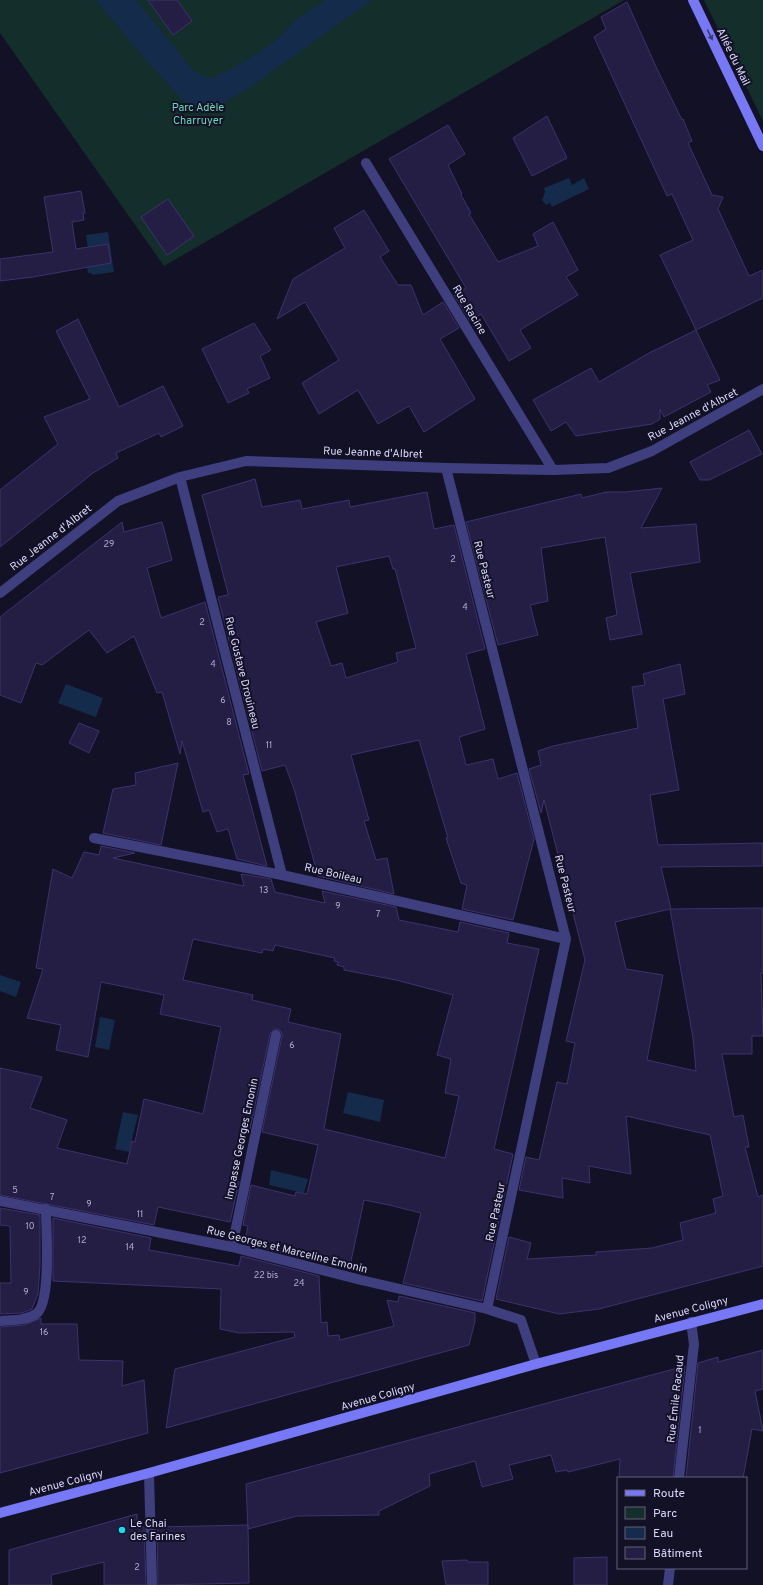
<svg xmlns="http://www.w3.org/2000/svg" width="763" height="1585" font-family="Overpass,sans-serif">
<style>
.green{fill:#142e2c}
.water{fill:#142b4b}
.building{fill:#241e44;stroke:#3c326e;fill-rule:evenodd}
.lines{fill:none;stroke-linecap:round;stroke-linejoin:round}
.lane{stroke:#3f3f80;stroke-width:10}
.street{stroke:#3f3f80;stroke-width:10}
.secondary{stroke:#7678f5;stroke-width:10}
.oneway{fill:#3b3a78}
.poi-dot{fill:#12e0ed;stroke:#131125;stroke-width:1.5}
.labels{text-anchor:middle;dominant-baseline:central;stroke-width:4;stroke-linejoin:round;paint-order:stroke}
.number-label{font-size:9px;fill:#aca9ce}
.street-label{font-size:11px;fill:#dad7fc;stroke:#131125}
.park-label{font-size:11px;fill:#68d7b7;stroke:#131125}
.poi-label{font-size:11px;fill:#dad7fc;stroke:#131125;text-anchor:start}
</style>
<rect width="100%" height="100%" fill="#131125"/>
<path class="green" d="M0,0h624l-460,266 -164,-233z
M704,0h59v121z"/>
<path class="water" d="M96,0h40l57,70 14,8 8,-1 30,-16 30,-20 20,-21 31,-20h46l-123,88 -32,19h-23l-11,-6 -43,-48z
M569,178l3,7 12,-7 5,11 -37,18 -2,-4 -4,2 -4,-5 3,-8 -1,-4z
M108,232l6,40 -22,3 -1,-2h-3l-1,-7 3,-2 -4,-29z
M66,684l37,14 -7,19 -38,-14z
M0,975l21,7 -5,15 -16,-6z
M100,1017l15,3 -6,30 -14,-3z
M348,1092l36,8 -4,22 -37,-9z
M123,1112l15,3 -9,37 -14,-3z
M271,1170l37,9 -4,14 -35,-8z"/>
<path class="building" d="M148,0h29l15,21 -19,14z
M627,2l31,69 24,49 1,-1 9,22 -4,2 24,52 11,2 -5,12 31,67 14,-6v28l-67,32 -36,-75 33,-15 -21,-46 -5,2 -73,-159 12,-8 -5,-12z
M547,116l20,42 -35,18 -19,-38z
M448,125l17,29 -17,11 14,29 -1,1 10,18 -2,1 29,48 40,-16 -5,-12 20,-12 25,48 -12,7 12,18 -58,35 11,18 -22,13 -28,-47 -11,7 -16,-26 12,-7 -77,-129z
M81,191l4,22h-2l1,7 -12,2 4,27 32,-5 3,19 -78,14 -33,4v-22l53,-7 -9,-55z
M168,199l26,37 -27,19 -26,-38z
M364,210l25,41 -9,6 18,28h13l12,30 20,-13 16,26 -19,11 35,60 -51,33 -15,-26 -31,18 -20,-34 -39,24 -17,-31 37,-23 -34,-58 -28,17 16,-40 52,-31 -11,-20z
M78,319l41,88 44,-21 20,40 -22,11 -2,-4 -43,20 2,5 -25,15 -93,74v-57l58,-46 -14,-27 46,-18 -34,-68z
M254,323l17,27 -11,6 10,22 -23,11 2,4 -21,10 -26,-54z
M696,330l24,50 -13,5 4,7 -47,25 -4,-8v10l-8,5 -76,12 -10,-14 -15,9 -18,-31 58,-32 8,14 50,-29z
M749,430l13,24 -53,26h-9l-10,-18z
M255,479l7,28 38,-7 2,9 47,-9 1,7 77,-15 7,37 20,-4 31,124 -19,5 19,75 -26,8 7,28 27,-6 5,20 19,-6 17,66 -21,81 -51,-11 5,-24 -6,-2 -15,-45h2l-29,-98 -68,15 18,65 -5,1 12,39 11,-2 7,36 -76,-18 -24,-87 -9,-24 -23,6 -44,-174 10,-2v-2l-26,-98zM389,556l4,13h2l21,79 -20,5 2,9 -52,16 -4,-15 -11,3 -15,-44 32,-9 -12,-46z
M662,488l-21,40 55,-4 4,38 -70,11 12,61 -32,6 -4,-22 11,-3 -12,-78 -64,11 7,53 -18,4 8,30 -40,10 -32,-123 115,-28 1,4 24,-6h19z
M122,522l2,10 38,-10 10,38 -25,8 14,50 44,-16 44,172 -6,1 24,91 -30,-7 -9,-30 -11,3 -8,-22 -6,2 -21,-71 -2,13 -18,-62 -5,1 -23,-57 -27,17 -18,-23 -47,35 -6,-2 -15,40 -21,-8v-78z
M680,664l5,30 -22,5 16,91 -29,5 8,50 105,-2v23l-102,1 10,42 92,-1v65h-2l2,63h-11v18h-30l12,63 9,-2 6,32h-4l13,50 5,-2v71l-164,43 -40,5 -63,-15 13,-62 22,6 -4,16 69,-4v-3l56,-4 31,-8 -3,-17 36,-10 -3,-14 10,-3 -13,-61 -84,-19 5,58 -42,-8 1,17 -28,-5 1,20 -44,-8 7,-33 13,3 18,-78 10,2 8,-41 -9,-2 19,-81 -41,-160 -3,13 -12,-44 12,-4 -3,-14 15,-5 85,-18 -6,-41 13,-2 -2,-11zM670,909l23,129 3,33 -49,-11 16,-85 -37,-6 -11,-47z
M79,723l20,8 -10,22 -20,-10z
M178,763l-17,82 -58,-12 10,-44 23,-4 -1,-12z
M101,846l34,7 -22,5 121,26 10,2 -3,-12 30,5 4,13 50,11 -3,-12 74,16 3,13 59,12 2,-10 49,11 -2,10 32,6 -45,200 19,5 -31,147 -79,-18 18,-70 -32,-8 -25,-5 -14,66 -31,-8v4l-75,-19 4,-17 -5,-1 8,-40 44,11 1,-4 11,2 11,-49 -56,-13 20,-96v-3l-4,-4h-4l-4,5 -20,95 -6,-1 -7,27 -5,26 7,1 -9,40 -72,-15 -4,18 -154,-30v-127l42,9 -12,31 37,12 -10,28 70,16 5,-23 3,1 9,-43 59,15 18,-87 -61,-13 4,-19 -63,-13 -13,75 -32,-7 5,-25 -34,-7 16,-49 -7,-1 17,-99 19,9 12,-26 15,3zM193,939l69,14 1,-4 10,2 2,-6 60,13 -1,3 4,1 -1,3 7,2v3l52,10 57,15 -16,60 14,4 -6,34 14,3 -14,62 -121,-29 17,-95 -53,-12 3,-13 -39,-9 1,-5 -70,-15z
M0,1208l40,7v50l-2,29 -6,15 -10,4 -22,1v-31h11l-1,-57 -10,-1z
M53,1218l98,20 -2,12 90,16 2,-10 78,20 2,47 6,-1 1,14 11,-1 1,5 54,-14 -7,-26 11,2 1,-6 76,17v8l-6,24 -303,83 9,-59 120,-32 -1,-5 -55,1 -19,-4 1,-40 -168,-8z
M41,1318v6h36l2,36 44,1 -1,25 22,-6 4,53 -148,40v-146l24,-2z
M763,1350v39l-8,2 8,40 -11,-2 -9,49h-57l12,-115 20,-6v5z
M685,1366l-12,112h-54l1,-19 -52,13 -1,-2 -11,2 -5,-17 -42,10 4,14 -31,8 -7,-26 -46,13 1,12 -51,25v4l-82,1 -49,13 -2,-45z
M137,1514v13h7l2,58h-42v-23l-53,13 1,10h-43v-35z
M248,1525l1,58 -91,2 -1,-58z
M607,1557v28h-33v-27z
M467,1560l1,2h20v23h-42l-4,-24z"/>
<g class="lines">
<path class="lane" d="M0,1321c12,-1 25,0 36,-7 16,-11 10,-85 10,-105"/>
<path class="street" d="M366,163l187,307
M446,468l120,471 -79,370
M180,477l102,398
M0,593l118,-92 62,-24 66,-16 200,7 107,2 55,-2 44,-17 111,-62
M94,838l188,37 284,64
M0,1201l232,46 129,33 126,29 34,11 15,44
M232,1247l44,-212
M149,1473l3,112
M679,1478l15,-134 -3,-22
M668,1585l2,-17"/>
<path class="secondary" d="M693,0l70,146
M0,1513l149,-40 387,-109 227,-60"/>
</g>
<defs><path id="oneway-solid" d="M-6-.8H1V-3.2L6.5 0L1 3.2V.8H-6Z"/></defs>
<use class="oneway" href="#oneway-solid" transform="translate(710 35) rotate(64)"/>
<circle class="poi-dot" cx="122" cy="1530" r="4"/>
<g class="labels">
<g class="number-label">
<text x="109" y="544">29</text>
<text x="453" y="559">2</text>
<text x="465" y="607">4</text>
<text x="202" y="622">2</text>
<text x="213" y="664">4</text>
<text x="223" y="700">6</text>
<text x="229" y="722">8</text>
<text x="269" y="745">11</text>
<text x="264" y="890">13</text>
<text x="338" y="906">9</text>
<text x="378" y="914">7</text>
<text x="292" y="1045">6</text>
<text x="15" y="1190">5</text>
<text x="52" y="1197">7</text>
<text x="89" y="1204">9</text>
<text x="140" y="1214">11</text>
<text x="30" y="1226">10</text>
<text x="82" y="1240">12</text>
<text x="130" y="1247">14</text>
<text x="266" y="1275">22 bis</text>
<text x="299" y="1283">24</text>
<text x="26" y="1292">9</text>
<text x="44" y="1332">16</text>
<text x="700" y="1430">1</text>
<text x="137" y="1567">2</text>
</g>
<g class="street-label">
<text transform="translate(733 57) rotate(64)">Allée du Mail</text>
<text transform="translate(469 310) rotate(59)">Rue Racine</text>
<text transform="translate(693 415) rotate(-28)">Rue Jeanne d'Albret</text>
<text transform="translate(373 453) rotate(2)">Rue Jeanne d'Albret</text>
<text transform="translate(51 538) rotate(-38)">Rue Jeanne d'Albret</text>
<text transform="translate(484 570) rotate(76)">Rue Pasteur</text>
<text transform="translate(242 673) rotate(76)">Rue Gustave Drouineau</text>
<text transform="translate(333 874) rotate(13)">Rue Boileau</text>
<text transform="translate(565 884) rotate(76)">Rue Pasteur</text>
<text transform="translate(242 1139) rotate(-78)">Impasse Georges Emonin</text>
<text transform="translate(496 1212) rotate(-78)">Rue Pasteur</text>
<text transform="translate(287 1250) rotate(14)">Rue Georges et Marceline Emonin</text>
<text transform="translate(691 1310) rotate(-15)">Avenue Coligny</text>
<text transform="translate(378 1397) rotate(-16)">Avenue Coligny</text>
<text transform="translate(676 1399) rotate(-84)">Rue Émile Racaud</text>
<text transform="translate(66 1483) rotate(-15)">Avenue Coligny</text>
</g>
<g class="park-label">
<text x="198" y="108">Parc Adèle<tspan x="198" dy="13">Charruyer</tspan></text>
</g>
<g class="poi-label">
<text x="130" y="1524">Le Chai<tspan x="130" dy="13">des Farines</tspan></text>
</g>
</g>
<rect x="617" y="1477" width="130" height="92" fill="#131125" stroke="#63607b"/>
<rect x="625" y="1490" width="20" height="6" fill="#7678f5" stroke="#63607b"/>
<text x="653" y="1497" font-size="12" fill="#dad7fc">Route</text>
<rect x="625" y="1507" width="20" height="12" fill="#142e2c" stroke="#63607b"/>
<text x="653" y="1517" font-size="12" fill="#dad7fc">Parc</text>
<rect x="625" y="1527" width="20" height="12" fill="#142b4b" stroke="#63607b"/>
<text x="653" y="1537" font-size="12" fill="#dad7fc">Eau</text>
<rect x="625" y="1547" width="20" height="12" fill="#241e44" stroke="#63607b"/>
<text x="653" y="1557" font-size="12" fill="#dad7fc">Bâtiment</text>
</svg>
